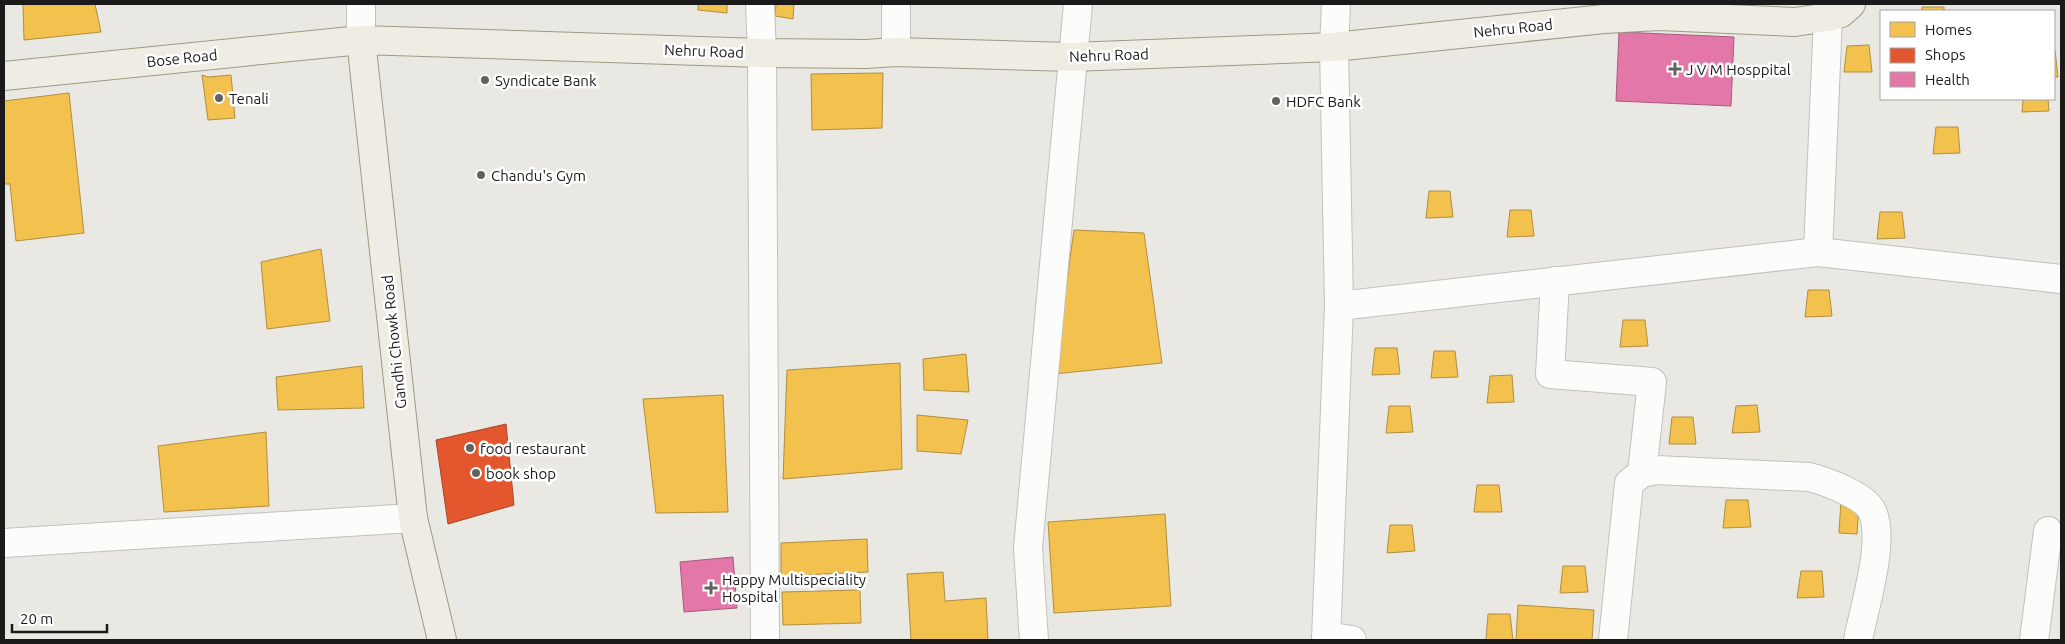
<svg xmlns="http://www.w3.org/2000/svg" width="2065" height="644" font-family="Ubuntu,sans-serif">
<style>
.homes{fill:#f2c14e;stroke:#b18f3e}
.shops{fill:#e4572e;stroke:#a74528}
.health{fill:#e377a8;stroke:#a75b7d}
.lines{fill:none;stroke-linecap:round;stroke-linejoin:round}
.minor-casing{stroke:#c1c1bf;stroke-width:30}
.major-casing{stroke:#9d9a82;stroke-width:30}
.minor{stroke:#fcfcfb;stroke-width:28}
.major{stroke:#eeece3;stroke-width:28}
.poi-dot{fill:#626260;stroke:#fff;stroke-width:2}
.labels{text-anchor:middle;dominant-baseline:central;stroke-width:5;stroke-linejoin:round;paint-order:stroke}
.street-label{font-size:15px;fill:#1a1a1a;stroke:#fff}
.poi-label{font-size:15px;fill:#1a1a1a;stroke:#fff;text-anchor:start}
</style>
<rect width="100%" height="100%" fill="#e9e8e3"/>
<path class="homes" d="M23,4h72l6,28 -77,8z
M698,4h29v9l-29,-3z
M776,4h18l-1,15 -18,-3z
M1922,7h22v4h-22z
M1869,45l3,27h-28l3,-26z
M2054,50h1l3,27h-4z
M883,73l-1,55 -70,2 -1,-56z
M202,75l6,2 23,-2 4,43 -27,2z
M69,93l15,140 -68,8 -6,-57h-6v-83z
M2023,99h25l1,12 -27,1z
M1936,127h22l2,26 -27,1z
M1429,191h21l3,26 -27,1z
M1510,210h21l3,26 -27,1z
M1880,212h22l3,26 -28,1z
M1074,230l70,3 18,130 -108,11z
M321,249l9,72 -63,8 -6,-67z
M1808,290h21l3,26 -27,1z
M1623,320h22l3,26 -28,1z
M1375,348h22l3,26 -28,1z
M1434,351h21l3,26 -27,1z
M966,354l3,38 -45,-2 -1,-31z
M900,363l2,106 -119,10 4,-109z
M362,366l2,42 -86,2 -2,-33z
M1512,375l2,27 -27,1 3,-27z
M723,395l5,117 -72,1 -13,-114z
M1757,405l3,27 -28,1 4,-27z
M1389,406h21l3,26 -27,1z
M917,415l51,5 -7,34 -44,-3z
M1672,417h21l3,27h-27z
M266,432l3,74 -105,6 -6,-66z
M1477,485h22l3,27h-28z
M1726,500h22l3,27 -28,1z
M1841,500l18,2 -2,32 -18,-1z
M1165,514l6,92 -117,7 -6,-91z
M1390,525h22l3,26 -28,2z
M867,539l1,33 -87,4v-33z
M1563,566h22l3,26 -28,1z
M1801,571h21l2,26 -27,1z
M943,572l2,29 41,-3 2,42h-77l-4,-66z
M860,590l1,33 -78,2 -1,-33z
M1518,605l76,5 -2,30h-76z
M1488,614h22l3,26h-27z"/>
<path class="shops" d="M506,424l8,81 -66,19 -12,-84z"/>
<path class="health" d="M1619,32l115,5 -3,69 -115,-5z
M733,557l4,51 -53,4 -4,-50z"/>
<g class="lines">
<g class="minor-casing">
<path id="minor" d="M361,4v36
M760,4l2,49 3,587
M896,4v48
M1818,252l10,-235
M1555,281l-5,93 102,8 -10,91
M1339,306l479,-54 243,27
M4,543l409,-25
M1326,636l26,4
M1034,640l-6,-92 50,-544
M1326,640l13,-334 -5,-259 2,-43
M1613,640l16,-157 13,-10 14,-3 153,7c16,4 55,18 63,34 14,29 -8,97 -14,129
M2034,640l14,-109"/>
</g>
<g class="major-casing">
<path id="major" d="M361,40l52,478 29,122
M4,76l357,-36 401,13 104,1 30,-2 176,5 262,-10 270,-28 55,-3 136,6 33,-5 13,-4 10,-9"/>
</g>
<use href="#minor" class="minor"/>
<use href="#major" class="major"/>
</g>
<g class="poi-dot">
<path d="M1672.5 61.5h5v5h5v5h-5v5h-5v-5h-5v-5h5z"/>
<circle cx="485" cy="80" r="5"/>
<circle cx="219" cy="98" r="5"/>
<circle cx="1276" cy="101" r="5"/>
<circle cx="481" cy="175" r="5"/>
<circle cx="470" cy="448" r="5"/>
<circle cx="476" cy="473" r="5"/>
<path d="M708.5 580.5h5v5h5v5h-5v5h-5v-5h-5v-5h5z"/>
</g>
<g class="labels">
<g class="street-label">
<text transform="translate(1513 28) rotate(-6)">Nehru Road</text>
<text transform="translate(704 51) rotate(2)">Nehru Road</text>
<text transform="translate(1109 55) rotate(-2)">Nehru Road</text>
<text transform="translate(182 58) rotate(-6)">Bose Road</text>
<text transform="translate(394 342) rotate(-96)">Gandhi Chowk Road</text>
</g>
<g class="poi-label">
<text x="1686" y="69">J V M Hosppital</text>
<text x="495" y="80">Syndicate Bank</text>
<text x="229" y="98">Tenali</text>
<text x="1286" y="101">HDFC Bank</text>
<text x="491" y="175">Chandu's Gym</text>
<text x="480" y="448">food restaurant</text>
<text x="486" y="473">book shop</text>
<text x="722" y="579">Happy Multispeciality<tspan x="722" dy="17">Hospital</tspan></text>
</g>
</g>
<rect width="2065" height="644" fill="none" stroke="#1a1a1a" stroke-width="10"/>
<rect x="1880" y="10" width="175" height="90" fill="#ffffff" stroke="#a3a3a3"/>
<rect x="1890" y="22" width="25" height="15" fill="#f2c14e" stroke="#a3a3a3"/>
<text x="1925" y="35" font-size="15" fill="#1a1a1a">Homes</text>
<rect x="1890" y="48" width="25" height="15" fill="#e4572e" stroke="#a3a3a3"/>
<text x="1925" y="60" font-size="15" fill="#1a1a1a">Shops</text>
<rect x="1890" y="72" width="25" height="15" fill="#e377a8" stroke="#a3a3a3"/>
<text x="1925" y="85" font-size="15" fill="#1a1a1a">Health</text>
<path d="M12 624v8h95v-8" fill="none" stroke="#1a1a1a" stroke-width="2.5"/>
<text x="20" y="624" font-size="15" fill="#1a1a1a" stroke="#ffffff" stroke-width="4" paint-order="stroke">20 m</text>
</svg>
